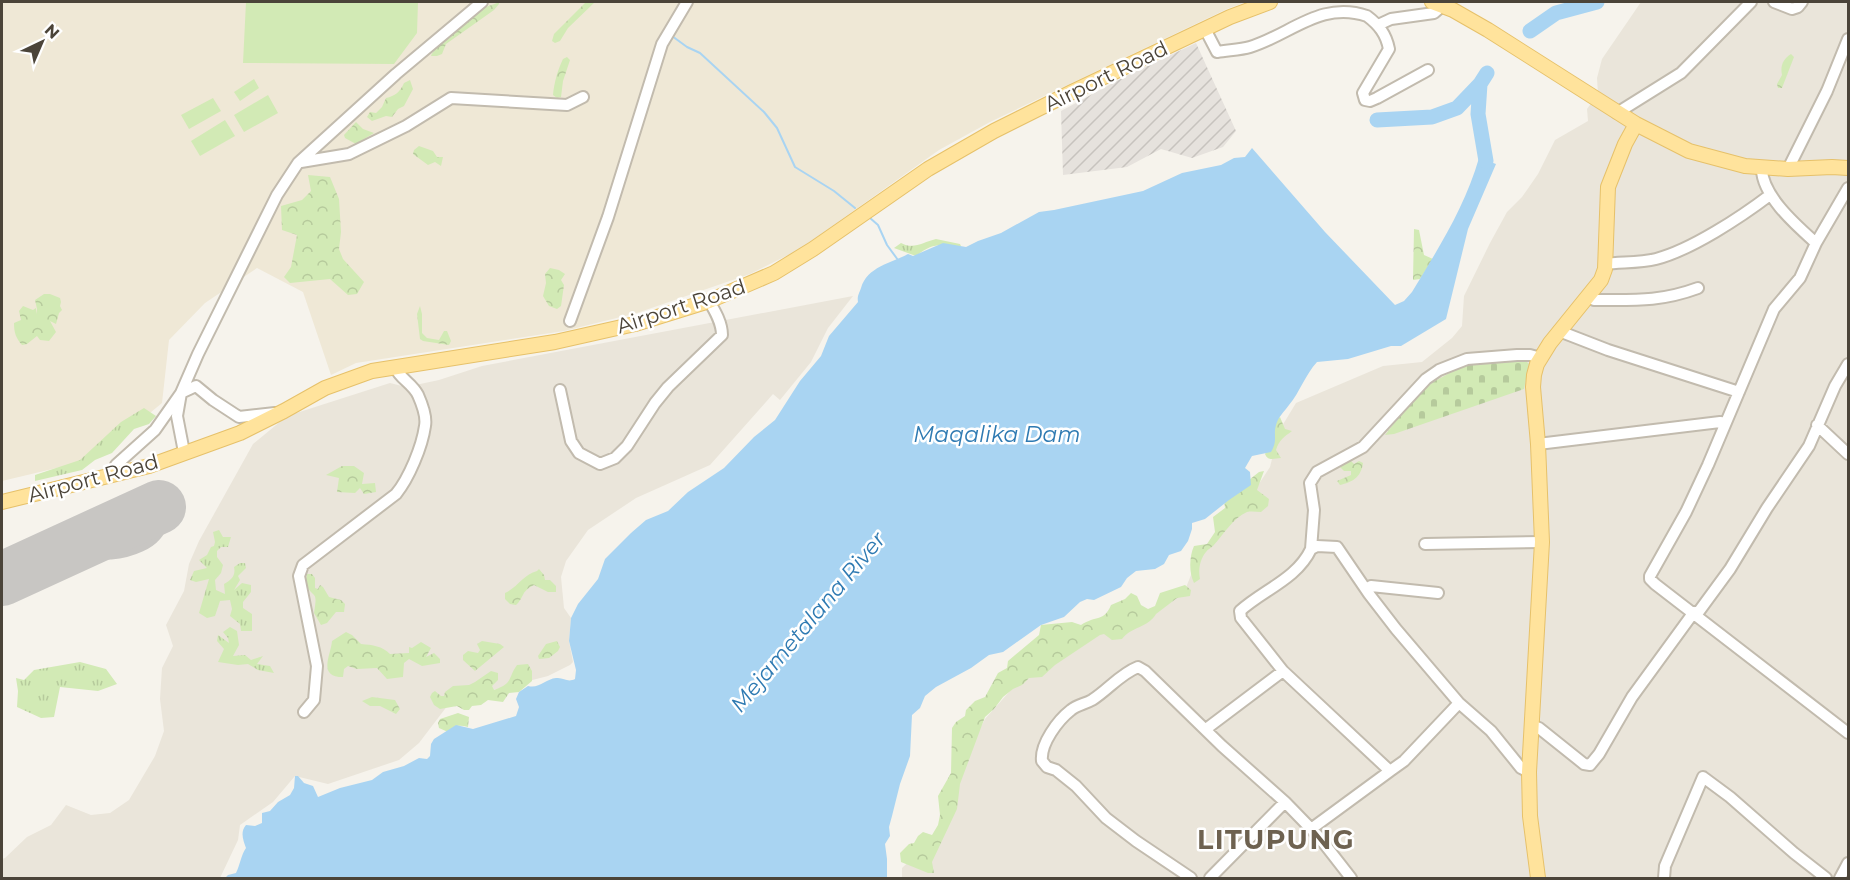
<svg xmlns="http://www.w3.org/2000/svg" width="1850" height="880" font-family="Montserrat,sans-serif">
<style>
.residential{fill:#eae5da}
.industrial{fill:url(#industrial-furrows)}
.education{fill:#efe8d6}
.grass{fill:url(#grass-tufts)}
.forest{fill:url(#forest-crowns)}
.cemetery{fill:url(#cemetery-stones)}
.park{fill:#d2eab5}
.water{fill:#a9d4f2}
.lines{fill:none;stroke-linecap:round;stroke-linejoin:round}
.stream{stroke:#a9d4f2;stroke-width:2}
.river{stroke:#a9d4f2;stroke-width:15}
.taxiway{stroke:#c8c6c3;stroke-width:21}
.runway{stroke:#c8c6c3;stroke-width:54}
.minor-casing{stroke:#c2bbae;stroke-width:14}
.major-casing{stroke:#e6c16a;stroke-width:16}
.minor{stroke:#fff;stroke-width:10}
.major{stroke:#ffe39c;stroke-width:14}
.labels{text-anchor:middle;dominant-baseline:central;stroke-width:5;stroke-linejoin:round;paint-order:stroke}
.street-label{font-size:21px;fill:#4b4439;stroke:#fff}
.water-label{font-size:22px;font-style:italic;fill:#2e7ab2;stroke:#fff}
.district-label{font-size:27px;font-weight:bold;letter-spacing:1.5px;fill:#6e6250;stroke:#fff}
</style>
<defs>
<pattern id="industrial-furrows" width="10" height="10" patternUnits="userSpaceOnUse" patternTransform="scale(1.5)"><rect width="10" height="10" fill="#e6e2dd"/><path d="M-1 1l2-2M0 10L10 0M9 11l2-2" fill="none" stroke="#c7c3be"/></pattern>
<pattern id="grass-tufts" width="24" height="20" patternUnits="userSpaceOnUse" patternTransform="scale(1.5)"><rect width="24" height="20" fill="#d2eab5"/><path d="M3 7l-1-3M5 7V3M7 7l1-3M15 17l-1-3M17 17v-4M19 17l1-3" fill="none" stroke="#b6ca9c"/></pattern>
<pattern id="forest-crowns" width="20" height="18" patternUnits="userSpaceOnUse" patternTransform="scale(1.5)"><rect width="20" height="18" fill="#d2eab5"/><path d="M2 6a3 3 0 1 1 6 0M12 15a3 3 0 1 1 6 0" fill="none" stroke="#b6ca9c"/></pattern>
<pattern id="cemetery-stones" width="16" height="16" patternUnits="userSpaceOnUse" patternTransform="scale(1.5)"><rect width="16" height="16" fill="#d2eab5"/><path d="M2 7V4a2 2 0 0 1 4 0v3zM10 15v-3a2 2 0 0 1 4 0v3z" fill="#b6ca9c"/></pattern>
</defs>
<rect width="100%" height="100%" fill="#f6f3ec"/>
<path class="residential" d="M1641,2h207v876h-946v-10l13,-12 12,-4 28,-47 10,-47 20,-39 25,-28 21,-18 91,-55 28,-6 35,-22 12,-30 54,-64 19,-29 9,-36 17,-28 87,-37 39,-4 30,-24 10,-12 2,-30 26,-53 17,-31 15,-15 16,-23 17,-34 33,-19 -1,-12 11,-15 -1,-16 5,-19z
M853,296l-25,32 -17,34 -31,38 -7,-6 -63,71 -74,33 -48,32 -22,31 -5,16 3,31 7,10 -2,23 4,21 -3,3 -22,11 -97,25 -32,42 -20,17 -71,24 -33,-8 -22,26 -33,23 -2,15 -18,38h-218v-19l3,-1 22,-21 24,-12 15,-20 25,10 19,-2 19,-13 26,-44 9,-25 -4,-32 2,-31 11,-22 -7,-21 18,-34 5,-27 10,-23 54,-97 34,-28 103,-33 16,4 33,-7 43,-14z"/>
<path class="industrial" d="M1196,43l40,88 -13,16 -31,11 -31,-9 -34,18 -64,8 -2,-64 65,-35z"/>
<path class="education" d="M2,2h1244l-19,7 -237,113 -51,28 -139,99 -50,25 -113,39 -73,18 -208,32 -25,12 -28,-83 -46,-24 -52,35 -36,37 -7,63 -46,38 -30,20 -84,20z"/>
<path class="grass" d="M936,239l24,5 1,2c-22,0 -26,-5 -45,10l-22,-8 7,-5c13,7 22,-1 35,-4z
M144,408l12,8 -7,8 -15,5 -22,24 -17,7 -13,10 -47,11v-6l45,-15 41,-38z
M219,530l4,7h8l-3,10h-7l-4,4v6l6,8 -2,8 -6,7 1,10 9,4 -1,-10c7,-4 12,-8 10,-17l6,-4h5l1,5 -8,8 2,4 -6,10 8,-7 9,2v7l-8,10v6l9,6v17h-11l-1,-7 -10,-8 2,-7 -2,-9 -10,1 -5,15 -8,2 -8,-5 10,-34 -13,3 -6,-2 4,-9 13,-3 -8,-8 8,-5 4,-8 3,-1 1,-4 -2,-10z
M230,627l7,4 2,14 -6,11 12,-1 6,5 12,-4 -6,8 13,2 4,7 -16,-3 -10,-6 -10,1 -20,-3 6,-13 -7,-8 1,-6 11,8 -1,-5 -5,-6z
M80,662l26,7 11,15 -19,7 -38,-4 -6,30 -13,1 -24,-11 1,-16 -2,-13 8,2 10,-10z"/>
<path class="forest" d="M499,2v2l-5,6 -48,34 -4,10 -5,2h-6c1,-7 41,-41 50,-47 6,-3 12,-4 18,-7z
M586,2h9l-27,26 -8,13 -5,2 -3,-2 2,-7z
M1791,54l3,3 -12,31h-4l-1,-4 5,-9c-2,-9 1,-16 9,-21z
M567,57l3,3 -7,21 -2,16 -4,1 -4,-3c1,-12 5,-26 10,-36z
M410,80l3,9 -9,17 -6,3 -6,8 -6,-1 -14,5 -5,-4 3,-5 6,1 6,-6 4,-9c9,-2 14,-6 18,-15z
M356,122l7,7 11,4 -18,11 -11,-6 -1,-3z
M419,146l14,5 4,6h6l-2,9 -6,-4 -7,3 -15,-11 1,-4z
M308,175l22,2 9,22 2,33 -2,17 4,10 21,23 -7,12 -9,1 -18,-16 -40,4 -6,-6 7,-10 6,-32 -15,-5 -1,-24 21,-6 9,-9z
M1414,229l5,1 5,25 9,4 -13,20 -7,1z
M550,268l9,2 6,4 -4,6 3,5 -3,21 -4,3 -8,-3 -6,-10 3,-13 -1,-9z
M44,294h6l10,4 1,4 -1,4 2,4 -3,3 -3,11 -6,-3 6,11 -7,9 -9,-1 -3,-4 -10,8 -5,1c-6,-7 -8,-12 -8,-22l7,-3 -2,-9 4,-5 10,4 3,-2v6l1,-5 -2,-9z
M420,306l2,8v19l5,5 12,2 5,-9h3l4,10 -2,4 -26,-4 -3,-2 -3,-25z
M1280,417l5,12 7,2c-8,6 -13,9 -16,19l5,8c-6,0 -13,4 -16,-4l7,-11 -4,-17z
M1350,460l4,4 5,-3 4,2c-2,15 -11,19 -23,22l-3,-4 14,-6v-4h-7l-4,-4z
M342,466h12l10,7 -2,11 13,-1 1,9 -12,2 -4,-6 -5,5 -18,-1 2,-14 -13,-3z
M1264,471l-7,19 12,9 -1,7 -7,6c-5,0 -9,-1 -14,0 -14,6 -24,23 -34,34 -2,2 -5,3 -7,6 -6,7 -8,18 -6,27l-6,4c-5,-10 -5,-26 0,-37l13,-2 8,-12 -2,-15 12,-9 -1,-8 35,-28z
M539,569l5,6 1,5h5l6,6v6h-8l-14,-7c-13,6 -10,13 -18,20l-6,-1 -5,-5v-6c13,-6 19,-19 32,-22z
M307,574h5l3,4v10l3,1 2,-4 3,2 6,10 12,3 4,4 -1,8h-8l-9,11 -6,2 -7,-12c4,-25 0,-12 -9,-30z
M1185,585l6,5 -1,6 -13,2 -21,16c-7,13 -25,13 -34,25l-10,1 -8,-6 -4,1 -45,30 -13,12 -13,1 -7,7 -9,4 -10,8 -9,12 -9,8 -25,67 -3,25 -25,53 2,11h-6l-27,-11 -1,-9 9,-9 5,-1 4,-7 5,-4 9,3 6,-10 2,-10 -2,-19 13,-23 1,-45 4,-6 9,-6 1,-6 9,-9 10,-4 13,-24 9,-5 1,-7 31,-26 2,-10 31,-3 9,3c15,-10 23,-3 30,-20l14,-6 6,-6 6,3 4,9 7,4 7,-3 5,-13z
M346,632l6,3 9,9c12,1 21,2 29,10l19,-1v-6l3,1 9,-6 10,6 -5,9 8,-4 6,6v4l-18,3 -13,-7 -5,4 -1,14 -16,2 -10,-11 -20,1 -9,-3 -4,3 -1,8c-26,0 -12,-22 -11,-36z
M482,641l18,3 4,3 -29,24 -12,-11v-5l5,-4 10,2 2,-3 -3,-6z
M557,641l3,6 -2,4 -9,7 -10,1 -1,-3 8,-12z
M528,664l4,7v10l-13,11 -10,1 -6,9 -15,-2 -7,5 -9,1 -3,4h-5l-7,-4 -17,3 -6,-4 -4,-8 2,-4 3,-2 6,5h3l1,-4 8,-6 16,-1 6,-3 16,-11 7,2v7l-6,6 2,4c20,-7 13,-11 23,-25z
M372,697l23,3 5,9 -4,5 -16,-8h-10l-8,-5z
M458,713l11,4 -1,10c-8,-2 -14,-2 -20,5l-9,-4 -1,-5 2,-4z"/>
<path class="cemetery" d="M1522,357l7,7 -5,25 -130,45 -9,1 33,-43 17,-11 22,-12 30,-10z"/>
<path class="park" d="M246,2h172l-1,31 -23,31 -151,-1z
M254,79l5,9 -19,13 -6,-9z
M268,95l10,18 -34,19 -10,-17z
M213,98l8,13 -32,18 -8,-14z
M225,120l10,16 -35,20 -9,-15z"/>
<path class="water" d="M1252,148l73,84 70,73 9,-4 8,-9c26,-43 53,-85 67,-134l17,6 -28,65 -22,90 -45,27h-10l-43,13 -31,3c-12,13 -17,30 -28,43 -5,7 -11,12 -13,20 -3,11 2,15 -5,27l-19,4 -7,12 5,4 1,13 -22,15 -24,19 -13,4v6l-4,12 -7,10 -12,4 -5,9 -9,5 -19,2 -9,7 -6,9 -27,13 -7,-1 -7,3 -16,15 -23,8 -38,27 -14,3 -18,13 -35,19 -11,9 -5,12 -8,7 -2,41 -10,28 -8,32 -3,11 1,9 -5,8 2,15v19h-662l3,-3 8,-2c4,-8 5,-18 10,-25 -3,-8 -6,-16 0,-23l9,1 7,-3v-10l8,-2 8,-9 12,-7 4,-7 1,-12h3l6,7 9,3 5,11 22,-9 32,-8 11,-8 21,-6 15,-8 8,1 3,-3 1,-12 3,-5 22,-14 17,4 43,-13 3,-9 -3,-8 3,-7 9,-6c11,3 18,-7 28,-8 8,-1 11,5 19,1l1,-9 -7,-29 2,-23 7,-14 20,-25 7,-20 26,-26 15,-13 22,-9 20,-19 36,-24 30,-31 21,-17 25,-39 21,-25 8,-20 29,-34c-1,-6 1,-8 3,-14 6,-21 30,-25 47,-34l5,2 30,-13 23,4 12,-6 23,-8 38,-21 15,-2 89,-19 39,-18 39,-8 13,-7 11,-1z"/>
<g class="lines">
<path class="stream" d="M672,36l15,11 13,6 64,59 13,16 18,39 39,24 21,17
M870,218l8,7 9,20 11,15"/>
<path class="river" d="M1530,31l26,-18 41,-11
M1377,120l55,-3 25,-9 23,-24
M1486,161l-8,-47 2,-30 7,-11"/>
<path class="taxiway" d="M56,554c9,-3 18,-5 28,-6 9,-1 18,1 27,1 15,-1 43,-9 46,-27 1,-9 -4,-15 -11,-19h-12l-11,13 -21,17"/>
<path class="runway" d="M2,579l157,-72"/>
<g class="minor-casing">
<path id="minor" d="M1774,2l18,7 6,-2 4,-5
M1378,25l13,-6 43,-6 8,-7
M1205,29l12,23c11,-2 23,-2 33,-5 40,-12 71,-47 117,-31 12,9 19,18 22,33l-26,44 2,7 5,1 7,-3 51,-28
M1617,113l64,-40 70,-71
M301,162l48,-8 57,-28 45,-28 116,7 16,-8
M1762,168c-1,27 35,58 54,75
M1788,169l39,-78 21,-52
M1848,188l-32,55 -16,35 -26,31 -66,156 -22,47 -36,64v3l5,5 193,149
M1605,264c17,-2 35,-1 51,-5 35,-9 85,-42 114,-64
M1589,297l5,3c40,0 66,2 104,-12
M570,321l38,-104 54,-173 25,-42
M1559,331l49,19 131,42
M560,390l11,51 8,12 21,11 15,-6 12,-12 28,-43 13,-16 54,-52c0,-12 -7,-24 -13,-34
M1817,425l31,29
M1538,444l182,-22 5,1
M184,452l-7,-36 4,-23 17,-39 79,-159 21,-32 98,-89 86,-72
M116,465l39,-35 26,-37 15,-7 17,14 26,17 36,-4
M1425,544l117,-2
M1311,549l3,-39 -4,-27 7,-11 46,-25 63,-68 13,-9 28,-11 50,-4h13l11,3
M1367,589l4,-3 67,7
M1697,614l33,-45 37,-61 42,-62 26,-60 13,-22
M1283,671l-42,-53 -1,-7c23,-21 57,-32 71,-62l6,-3 20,1 32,47 27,35 63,74 -55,58 -14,10
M1459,703l32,28 30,37 8,4
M304,712l10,-12 3,-34 -18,-90 4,-11 93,-71c13,-16 26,-47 29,-68 2,-10 -3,-22 -7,-31 -6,-12 -18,-16 -23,-28
M1531,725l8,3 45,36 6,1 9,-11 33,-57 62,-85
M1206,729l77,-58 107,100 -79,58
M1191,878l-55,-37 -30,-23 -30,-32 -20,-16 -9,-3 -5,-6c-2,-17 16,-41 29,-51 6,-5 14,-6 21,-10 16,-10 28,-26 46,-33l7,4 77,75 63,56
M1210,878l75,-76 34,35 32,41
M1664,878l1,-12 38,-89 27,20 64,56 32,25
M1840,878l8,-15"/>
</g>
<g class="major-casing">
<path id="major" d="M1432,2l21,8 35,20 148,94 53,27 56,15 43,3 44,-2 16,1
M2,502l147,-36 91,-33 44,-22 41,-23 47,-17 183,-29 80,-18 74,-23 65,-28 39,-24 115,-80 66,-38 78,-39 158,-75 40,-15
M1538,878l-8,-62 -1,-44 13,-230 -4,-98 -5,-57 1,-12 3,-11 13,-21 51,-63 4,-11 3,-82 17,-43 11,-20"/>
</g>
<use href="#minor" class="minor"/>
<use href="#major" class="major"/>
</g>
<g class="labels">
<g class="street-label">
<text transform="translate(1106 76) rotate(-26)">Airport Road</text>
<text transform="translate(681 306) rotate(-18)">Airport Road</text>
<text transform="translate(93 478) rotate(-15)">Airport Road</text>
</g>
<g class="water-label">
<text x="997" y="434">Maqalika Dam</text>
<text transform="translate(808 622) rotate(-50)">Mejametalana River</text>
</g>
<g class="district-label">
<text x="1276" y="839">LITUPUNG</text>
</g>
</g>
<rect width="1850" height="880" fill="none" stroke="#4b4439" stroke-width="6"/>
<g transform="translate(42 42) rotate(44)" stroke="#ffffff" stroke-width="4.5" paint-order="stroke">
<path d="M0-4.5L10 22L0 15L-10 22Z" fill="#4b4439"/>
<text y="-9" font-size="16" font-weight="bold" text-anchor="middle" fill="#4b4439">N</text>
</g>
</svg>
